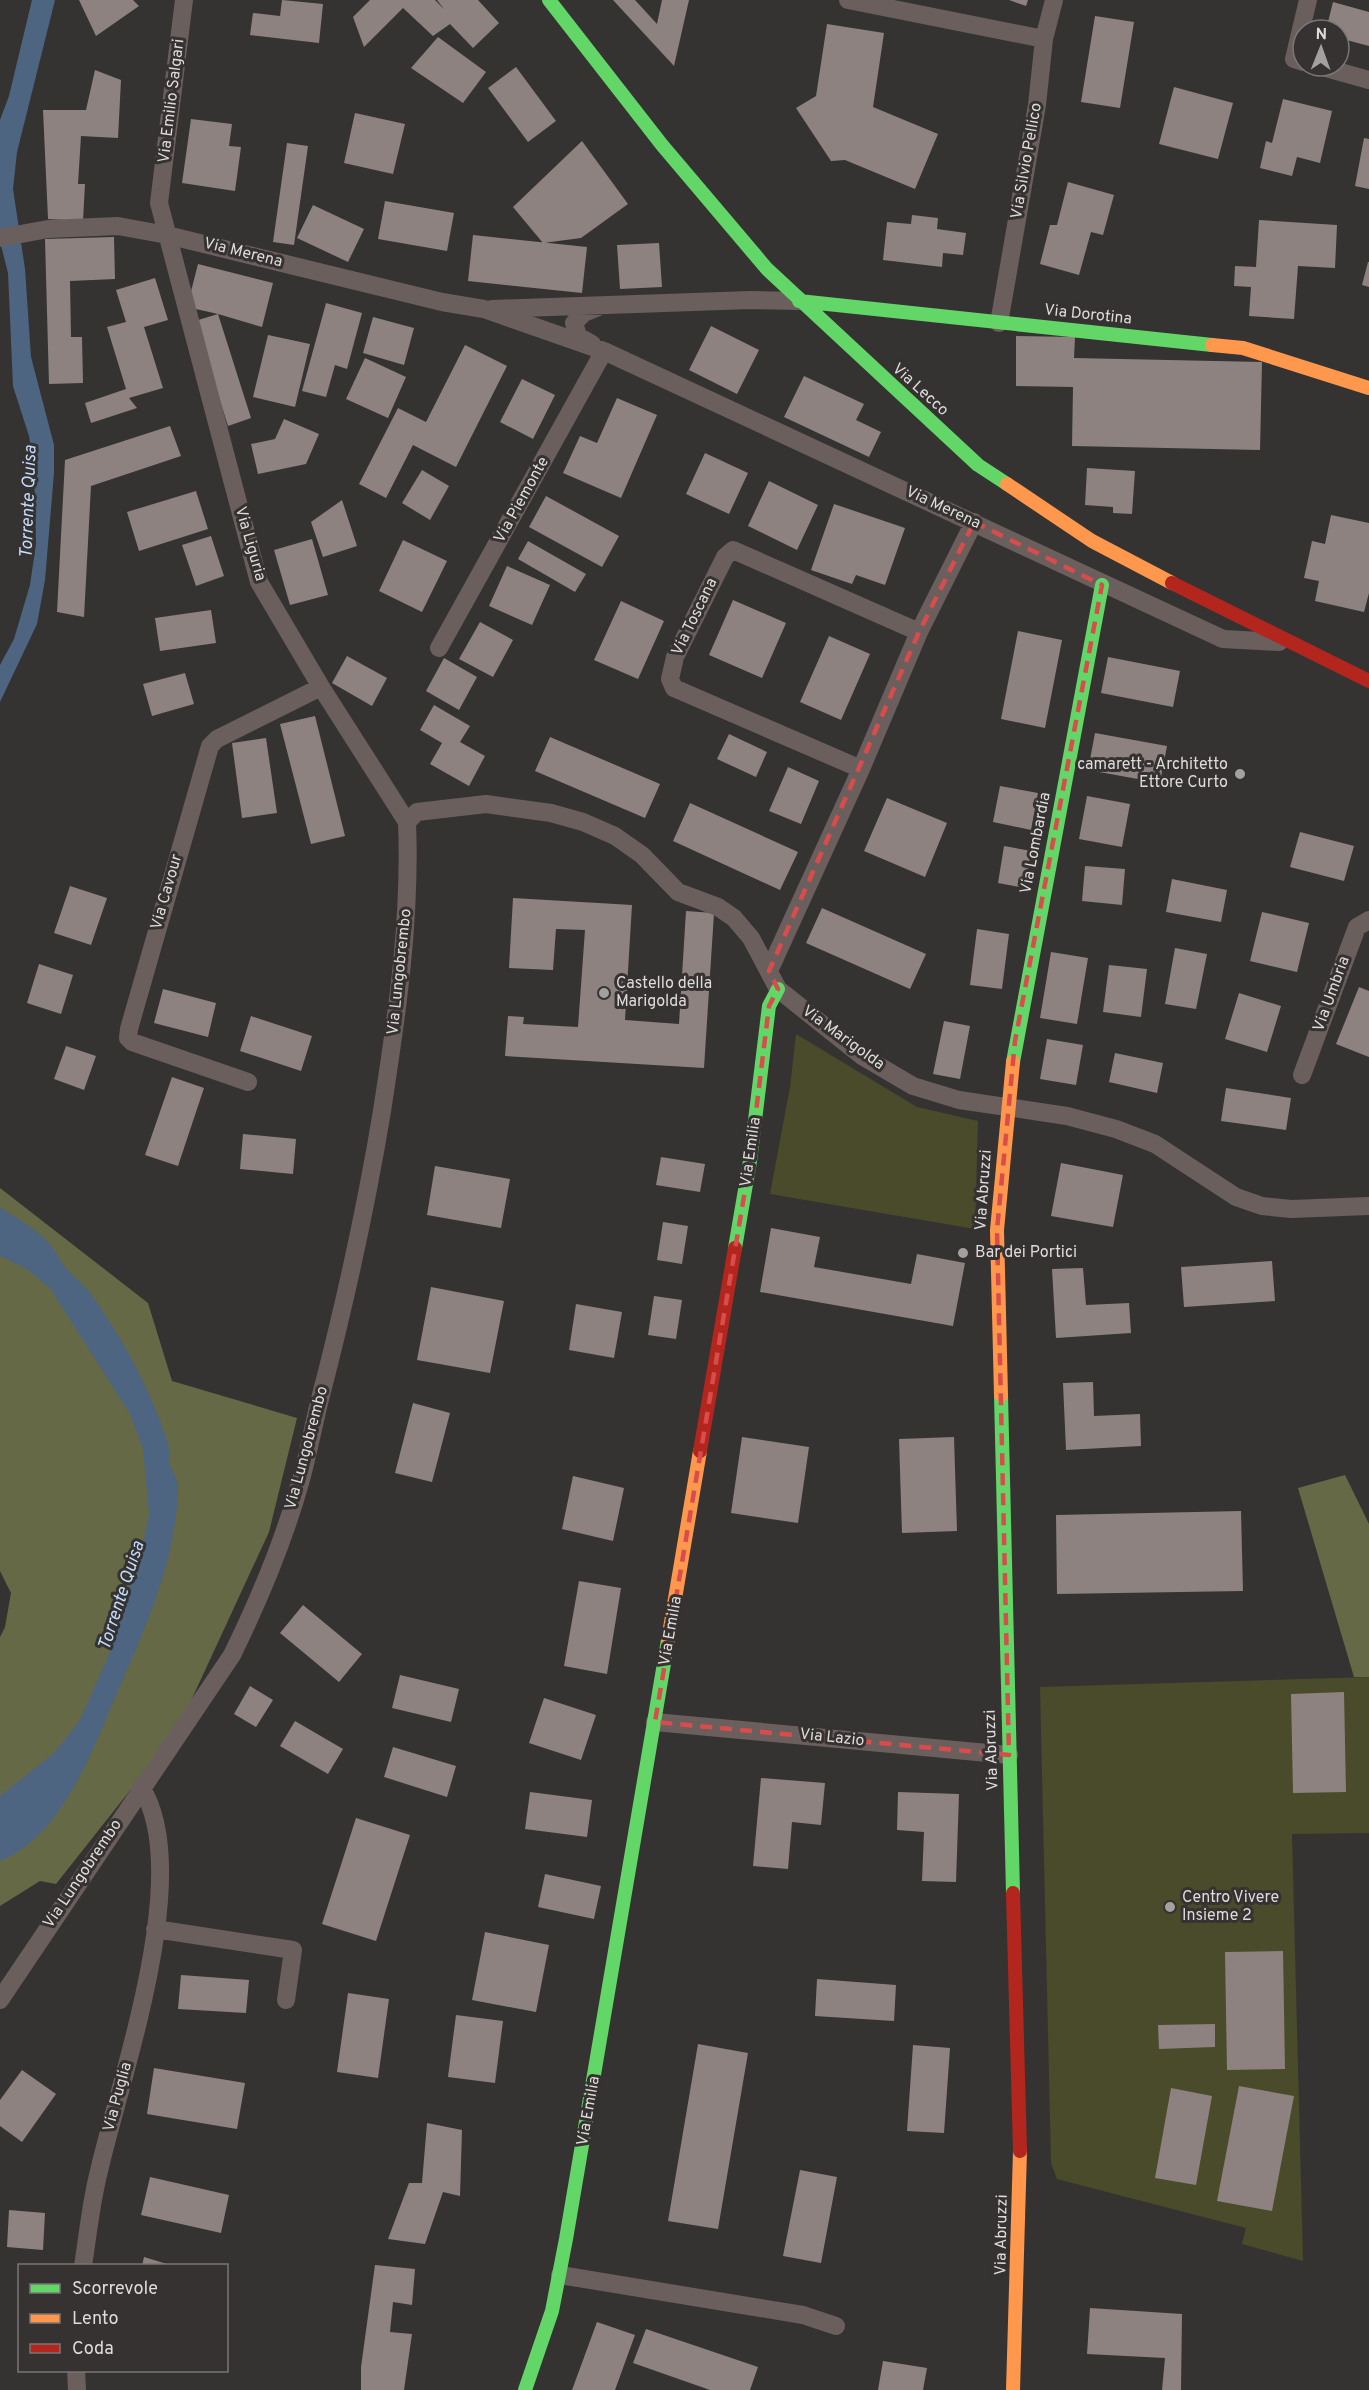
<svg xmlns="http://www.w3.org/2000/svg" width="1369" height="2390" font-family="Overpass,sans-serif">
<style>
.green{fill:#494b2b}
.forest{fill:#666945}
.water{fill:#4e6582}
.building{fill:#8d8280}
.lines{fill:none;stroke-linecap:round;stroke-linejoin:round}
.street{stroke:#6b5f5d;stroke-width:18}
.fast{stroke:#63d668;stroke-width:14}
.slow{stroke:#ff974d;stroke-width:14}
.jam{stroke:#b3261e;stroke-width:14}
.marked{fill:none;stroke:#d84c4c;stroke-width:4.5;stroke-dasharray:12 8;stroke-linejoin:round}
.poi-dot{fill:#a2a1a0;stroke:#353231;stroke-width:2}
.labels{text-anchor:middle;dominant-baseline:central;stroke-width:6;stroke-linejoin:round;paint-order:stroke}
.street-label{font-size:16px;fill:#dedcdb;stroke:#353231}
.poi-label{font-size:16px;fill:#dedcdb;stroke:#353231;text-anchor:start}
.water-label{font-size:18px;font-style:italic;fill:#c2dcfd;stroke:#353231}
</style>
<rect width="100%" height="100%" fill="#343332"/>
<path class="green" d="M796,1034l121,73 61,14 -3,108 -205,-35 20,-107z
M1369,1677v156l-77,1 11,427 -61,-17 4,-16 -189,-49 -6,-16 -11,-476z"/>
<path class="forest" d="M0,1188l148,115 24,78 125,37 -28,114 -92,199 -121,153 -16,-3 -40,25v-269l5,-10 6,-34 -11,-22z
M1345,1475l24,49v153h-15l-56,-189z"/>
<path class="water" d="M32,0h23l-38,152 -4,37 12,80 6,88 23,88v28l-9,107 -8,44 -37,78v-37l14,-26 16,-54 6,-41 -2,-73 -5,-35 -16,-50 -5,-113 -8,-32v-121l9,-24z
M0,1207c15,10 31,19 44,31 10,9 14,20 22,30 7,9 18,16 25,26 32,45 60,96 77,149 2,7 0,15 2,22 2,7 8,13 8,21 -1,82 -41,159 -72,233 -20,49 -53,122 -106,142v-65l54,-43 26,-33 34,-77 14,-54 13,-36 8,-39 -6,-65 -13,-35 -80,-126 -23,-19 -27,-13z"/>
<path class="building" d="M79,0h54l6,6 -43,30z
M282,0l41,4 -4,39 -69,-8 3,-22 27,3z
M370,0h65l9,9 -7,-9h41l21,23 -26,25 -23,-24 -17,12 -30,-28 -39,39 -11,-30z
M613,0h22l22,24 5,-24h27l-15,66z
M1009,0h19l-2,6z
M1333,2l36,10v34l-30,-8v-8h-13z
M1095,16l39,6 -14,86 -39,-6z
M827,24l57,9 -11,74 65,27 -23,55 -70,-29 -14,1 -35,-53 20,-12z
M438,37l48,35 -23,31 -52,-35z
M516,67l40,54 -28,21 -40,-54z
M95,70l26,10 -3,58 -37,-2 -3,48h7l-2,37 -35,-2 -5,-109h43z
M1174,87l59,16 -15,56 -59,-15z
M1283,99l49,12 -12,52 -23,-6 -5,19 -32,-8 6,-27 6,2z
M355,113l50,11 -12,50 -49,-11z
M191,119l41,5 -3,22 12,1 -6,44 -53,-8z
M1364,138l5,1v50l-14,-3z
M582,141l46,63 -47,34 -38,5 -30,-36z
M287,143l21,3 -14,99 -21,-3z
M1068,182l46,13 -11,40 -12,-3 -12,43 -39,-11 10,-39h7z
M385,201l69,12 -7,38 -69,-12z
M313,205l51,24 -16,33 -51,-24z
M912,215l26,3 -1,11 29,4 -3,22 -20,-2 -1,14 -59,-7 4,-38 24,2z
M1259,220l78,5 -2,43 -37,-2 -4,53 -45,-3 2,-29 -17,-1 1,-20 21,1z
M473,235l114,12 -5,46 -114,-12z
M114,237l1,42 -45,2 1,56h11l1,46 -34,1 -4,-145z
M659,243l3,44 -42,2 -3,-44z
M1368,262h1v25l-7,-2z
M198,264l75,19 -11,44 -44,-13 33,104 -23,8 -33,-105 23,-7 -31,-7z
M155,278l13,42 -24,7 19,61 -34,10 8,10 -46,15 -6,-20 41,-14 -19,-62 19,-5 -10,-32z
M326,303l36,10 -15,56 -12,-4 -9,32 -24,-6z
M373,317l41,11 -10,37 -41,-12z
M711,326l48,24 -22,44 -48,-24z
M268,335l42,9 -15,63 -42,-10z
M1016,336l59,1 -1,21 188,4 -2,88 -188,-4 1,-59 -57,-1z
M465,345l42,21 -51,101 -43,-22 -27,53 -27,-14 39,-76 28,14z
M365,358l41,19 -18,41 -42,-19z
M804,376l60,28 -8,16 25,12 -12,25 -85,-40z
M522,379l33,16 -22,44 -33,-17z
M617,398l40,17 -36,83 -58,-25 17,-37 17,7z
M284,419l35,15 -13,30 -48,10 -7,-30 24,-5z
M170,426l11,30 -90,30 -7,131 -27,-5 8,-152z
M705,453l43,20 -19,41 -43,-20z
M1087,468l48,3 -3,43 -19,-1v-6l-28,-2z
M422,470l27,16 -19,34 -28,-17z
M769,481l49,24 -21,45 -49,-24z
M196,491l12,38 -69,22 -12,-39z
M546,496l73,40 -17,31 -73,-40z
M342,500l15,46 -34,11 -12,-35z
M834,504l71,24 -20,57 -29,-10 -4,9 -41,-14z
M1331,515l38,8v70l-5,19 -49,-11 4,-20 -15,-3 8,-37 13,3z
M211,536l13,40 -28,10 -14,-41z
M312,539l16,56 -38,10 -16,-55z
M403,540l44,21 -25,51 -43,-21z
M528,541l58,33 -11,18 -57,-33z
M507,566l43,19 -18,40 -43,-19z
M733,600l53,23 -24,55 -53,-23z
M621,601l43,20 -26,58 -44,-19z
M211,610l5,33 -56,8 -5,-33z
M480,622l33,18 -20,37 -34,-18z
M1018,631l44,9 -17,88 -44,-9z
M829,636l41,18 -29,66 -41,-18z
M347,656l40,22 -15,28 -40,-23z
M1108,657l72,14 -7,36 -72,-14z
M444,658l33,19 -18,33 -33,-19z
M185,673l9,31 -42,12 -9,-32z
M434,705l36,21 -10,16 25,14 -16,30 -39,-22 12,-21 -22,-13z
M315,716l30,120 -34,8 -31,-120z
M1095,733l72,13 -7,37 -72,-13z
M729,734l38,18 -11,25 -39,-18z
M550,737l110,47 -15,34 -110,-47z
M266,738l11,75 -35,5 -10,-75z
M788,767l31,14 -18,43 -32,-13z
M1000,786l38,7 -7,37 -38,-8z
M1087,796l43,8 -8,43 -43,-8z
M887,798l60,25 -22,54 -61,-26z
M690,803l108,49 -18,38 -107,-49z
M1300,832l54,14 -10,35 -54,-14z
M1004,846l27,5 -6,37 -27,-5z
M1085,866l40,3 -3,36 -40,-4z
M1172,879l55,11 -6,32 -55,-10z
M70,886l37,12 -16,47 -37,-12z
M513,898l119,7 -7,115 54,4 7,-113 28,2 -10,155 -199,-12 3,-40 16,1 -1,7 55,3 7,-97 -29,-1 -3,41 -44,-2z
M822,908l104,46 -16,35 -104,-46z
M1262,912l47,11 -12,49 -47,-11z
M977,929l32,5 -7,55 -32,-4z
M1175,948l32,6 -11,55 -31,-5z
M1051,952l37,6 -11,66 -37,-6z
M39,964l34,11 -12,39 -34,-11z
M1109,965l38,4 -6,48 -38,-5z
M1359,987l10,4v66l-33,-13z
M163,989l53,14 -8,34 -54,-14z
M1239,993l42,13 -14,46 -42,-13z
M251,1016l61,20 -11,35 -61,-20z
M944,1021l26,5 -10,53 -27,-5z
M1047,1039l36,6 -7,40 -36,-6z
M66,1046l30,10 -12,34 -30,-11z
M1115,1053l48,10 -6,30 -48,-11z
M172,1077l32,11 -26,78 -33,-11z
M1226,1088l65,10 -5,32 -65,-9z
M243,1134l53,5 -3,35 -53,-5z
M661,1157l44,7 -5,28 -44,-7z
M1061,1163l62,12 -10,52 -62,-11z
M435,1166l75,13 -9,49 -74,-13z
M663,1222l25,4 -6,38 -25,-4z
M771,1228l49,9 -6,30 97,17 6,-30 48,9 -12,63 -193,-34z
M1272,1261l3,40 -91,6 -3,-40z
M1083,1268l3,37 43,-2 2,30 -75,5 -4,-69z
M431,1287l73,14 -14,72 -73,-13z
M654,1296l28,4 -6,39 -28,-4z
M576,1304l46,8 -8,46 -45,-8z
M1093,1382l1,34 46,-2 1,32 -75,4 -3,-67z
M413,1403l37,10 -18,69 -37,-9z
M742,1437l67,10 -11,76 -67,-10z
M954,1437l3,94 -55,2 -3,-94z
M573,1476l51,12 -11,53 -51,-12z
M1241,1511l2,80 -186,3 -1,-79z
M579,1581l42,7 -14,86 -43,-8z
M303,1605l59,49 -23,28 -59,-49z
M400,1675l59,14 -8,33 -59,-14z
M250,1686l23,14 -17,27 -22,-13z
M1344,1692l2,100 -53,1 -2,-99z
M544,1698l52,17 -15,45 -52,-17z
M295,1721l48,28 -15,25 -48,-28z
M393,1747l63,19 -9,31 -63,-20z
M761,1778l64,5 -4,42 -29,-3 -4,47 -35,-3z
M530,1792l62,8 -5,37 -62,-8z
M898,1792l61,2 -3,88 -34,-1 2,-49 -27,-2z
M356,1818l54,17 -34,106 -54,-17z
M545,1874l56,12 -7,33 -56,-12z
M485,1932l64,13 -13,67 -64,-12z
M1283,1951l2,118 -58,1 -2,-118z
M181,1975l68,5 -3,33 -68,-4z
M817,1979l79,6 -2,36 -79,-5z
M348,1993l41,6 -11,79 -41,-6z
M456,2015l47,6 -8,62 -47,-6z
M1215,2024v23l-56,2 -1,-24z
M698,2044l50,9 -30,176 -50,-8z
M913,2045l37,3 -6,85 -37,-2z
M154,2068l91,15 -8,46 -90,-15z
M22,2070l34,24 -34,48 -22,-16v-26z
M1239,2086l55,10 -22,115 -55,-10z
M1171,2088l41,8 -16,89 -41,-7z
M427,2123l35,7 -2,66 -17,-4 -18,52 -37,-5 21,-56h13z
M800,2170l37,7 -16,86 -38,-7z
M150,2177l79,18 -8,38 -80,-18z
M9,2210l36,3 -2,37 -36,-3z
M144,2257l26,8v1h-28z
M375,2265l40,4 -3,36 -19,-3 -3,30 22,2 -8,56h-43v-23z
M1090,2308l92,6 -1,76h-19l3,-32 -78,-4z
M597,2322l38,13 -20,55h-43z
M646,2329l112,38 -8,23h-40l-77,-27z
M883,2361l44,7 -4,22h-45z"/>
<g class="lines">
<path class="street" d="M184,0l-25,203 100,379 62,105 86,135
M848,0l196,39
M1303,62l-9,-3 14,-59
M1319,66l50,14
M0,238l48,-9 70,-3 49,9 275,67 42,7 120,42 619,288 56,3
M492,309l258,-9 49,1
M999,323l38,-218 7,-66 10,-39
M592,344l-14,-8 -4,-13 10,-10 15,-6
M439,648l165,-297
M861,769l-187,-81 -4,-9 5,-22 50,-100 8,-7 186,82
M407,822l10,-10 69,-8 65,9 32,9 32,14 27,19 36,37 40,15 16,11 17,20 27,51 84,67 51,30 46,14 108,16 49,13 39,15 81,53 26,9 29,3 78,-3
M769,971l92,-202 58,-137 55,-110
M1302,1075l55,-148 12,-7
M248,1082l-116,-40 -4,-4 1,-9 81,-283 7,-7 104,-52
M655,1722l354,33
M155,1929l138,21 -7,50
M0,2000l232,-345c27,-55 51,-112 68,-172 8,-28 13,-56 20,-84 25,-96 46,-191 62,-288 15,-96 29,-192 25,-289
M83,2266c5,-32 8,-64 16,-95 21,-93 96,-299 42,-384
M560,2275l243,40 33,11
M76,2370l1,20"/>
<path class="fast" d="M549,0l113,145 105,124 211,196 29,19
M799,301l413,44
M1013,1062l89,-477
M735,1248l15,-87 19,-155 9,-17
M1001,1395l12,498
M525,2390l27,-79 14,-72 102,-599"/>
<path class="slow" d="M1212,345l31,3 126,40
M1007,484l85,57 80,42
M1001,1395l-4,-165 16,-168
M668,1640l32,-189
M1013,2390l7,-239"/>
<path class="jam" d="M1172,583l197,98
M700,1451l35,-203
M1013,1893l7,258"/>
</g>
<path class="marked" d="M974,522l128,63 -87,456 -18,189 12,525 -354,-33 95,-561 19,-155 9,-17 -9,-18 150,-339z"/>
<g class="poi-dot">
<circle cx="1240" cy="774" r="6"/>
<circle cx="604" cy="993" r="6"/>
<circle cx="963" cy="1253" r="6"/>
<circle cx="1170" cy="1907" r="6"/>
</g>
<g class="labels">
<g class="street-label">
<text transform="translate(172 101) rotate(-83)">Via Emilio Salgari</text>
<text transform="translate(1027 161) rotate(-80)">Via Silvio Pellico</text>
<text transform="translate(243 253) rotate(14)">Via Merena</text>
<text transform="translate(1088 315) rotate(6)">Via Dorotina</text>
<text transform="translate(920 390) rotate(42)">Via Lecco</text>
<text transform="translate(522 500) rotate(-61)">Via Piemonte</text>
<text transform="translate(943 508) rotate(25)">Via Merena</text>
<text transform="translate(250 544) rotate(74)">Via Liguria</text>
<text transform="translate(695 617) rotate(-64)">Via Toscana</text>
<text transform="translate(1036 843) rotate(-79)">Via Lombardia</text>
<text transform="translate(167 892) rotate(-74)">Via Cavour</text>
<text transform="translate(400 972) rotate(-84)">Via Lungobrembo</text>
<text transform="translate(1332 994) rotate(-70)">Via Umbria</text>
<text transform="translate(843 1038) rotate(36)">Via Marigolda</text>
<text transform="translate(751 1152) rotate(-82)">Via Emilia</text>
<text transform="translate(984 1190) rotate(-86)">Via Abruzzi</text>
<text transform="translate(307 1448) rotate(-75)">Via Lungobrembo</text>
<text transform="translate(671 1631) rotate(-80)">Via Emilia</text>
<text transform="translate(832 1738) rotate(6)">Via Lazio</text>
<text transform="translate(992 1750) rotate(-92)">Via Abruzzi</text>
<text transform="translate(83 1874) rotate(-56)">Via Lungobrembo</text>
<text transform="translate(118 2097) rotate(-75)">Via Puglia</text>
<text transform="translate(589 2111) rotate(-80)">Via Emilia</text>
<text transform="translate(1002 2235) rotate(-89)">Via Abruzzi</text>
</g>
<g class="poi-label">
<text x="1228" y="765" text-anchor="end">camarett - Architetto<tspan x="1228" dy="18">Ettore Curto</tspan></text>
<text x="616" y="984">Castello della<tspan x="616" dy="18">Marigolda</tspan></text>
<text x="975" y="1253">Bar dei Portici</text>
<text x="1182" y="1898">Centro Vivere<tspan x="1182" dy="18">Insieme 2</tspan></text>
</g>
<g class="water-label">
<text transform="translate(29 502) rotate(-88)">Torrente Quisa</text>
<text transform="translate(122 1596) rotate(-72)">Torrente Quisa</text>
</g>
</g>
<rect x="18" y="2264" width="210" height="108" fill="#353231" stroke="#797675" stroke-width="1.5"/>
<rect x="30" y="2284" width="30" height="9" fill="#63d668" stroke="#797675" stroke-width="1.5"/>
<text x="72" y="2294" font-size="18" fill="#dedcdb">Scorrevole</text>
<rect x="30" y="2314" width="30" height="9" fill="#ff974d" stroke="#797675" stroke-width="1.5"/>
<text x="72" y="2324" font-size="18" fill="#dedcdb">Lento</text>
<rect x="30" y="2344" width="30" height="9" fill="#b3261e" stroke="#797675" stroke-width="1.5"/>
<text x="72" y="2354" font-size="18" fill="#dedcdb">Coda</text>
<g transform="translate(1321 48) rotate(1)"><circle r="28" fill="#353231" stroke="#797675" stroke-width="1.5"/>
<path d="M0-4.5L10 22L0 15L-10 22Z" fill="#a2a1a0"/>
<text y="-9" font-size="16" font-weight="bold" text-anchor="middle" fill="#dedcdb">N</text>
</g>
</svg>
